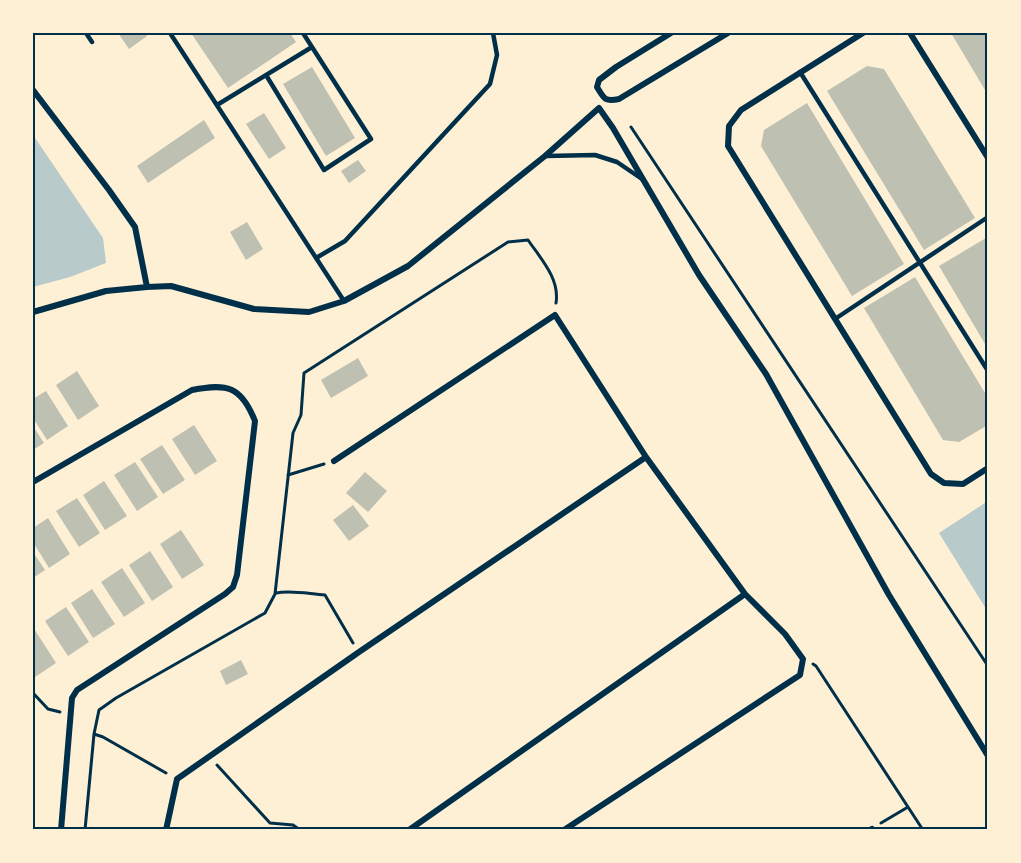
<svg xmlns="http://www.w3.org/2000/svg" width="1021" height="863" font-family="Commissioner,sans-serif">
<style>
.green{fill:#b9caca}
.building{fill:#bec0b2}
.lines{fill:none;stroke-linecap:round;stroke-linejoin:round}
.path{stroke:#003049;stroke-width:3}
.service{stroke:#003049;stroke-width:4.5}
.minor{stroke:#003049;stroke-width:6}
.neatline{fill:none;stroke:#003049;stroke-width:2}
</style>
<rect width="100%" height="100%" fill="#fdf0d5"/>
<path class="green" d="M33,135l70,103 3,25 -36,14 -37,10z
M988,501v111l-49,-79z"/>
<path class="building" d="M118,33h27l2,3 -18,13z
M191,33h99l6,9 -68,46z
M951,33h37v62z
M867,66l17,3 91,149 -51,32 -97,-159z
M312,67l43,71 -29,18 -43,-72z
M807,103l97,161 -52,32 -91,-150 3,-16z
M264,113l22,35 -17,11 -23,-35z
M204,120l11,18 -67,45 -11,-17z
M358,160l8,11 -17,12 -8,-12z
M247,222l16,27 -17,11 -16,-28z
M986,238l2,3v108l-49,-83z
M915,277l73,121v27l-29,17 -16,-2 -79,-132z
M358,358l10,18 -37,22 -10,-18z
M77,371l22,35 -21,14 -22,-35z
M46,391l22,35 -21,14 -14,-22v-19z
M194,425l23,36 -22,14 -23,-36z
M33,426l11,17 -11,7z
M162,445l23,35 -22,14 -23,-35z
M135,462l23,35 -21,14 -23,-36z
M365,472l22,19 -19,21 -22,-19z
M104,481l23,35 -22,14 -22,-35z
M77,498l23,35 -21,14 -23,-36z
M353,505l16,21 -20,15 -16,-21z
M48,518l22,36 -21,14 -16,-26v-14z
M181,530l23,35 -22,14 -22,-35z
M150,551l23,36 -21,14 -23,-36z
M33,552l12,18 -12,8z
M122,568l23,35 -21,14 -23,-35z
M92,589l23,35 -22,14 -22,-35z
M66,607l23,35 -21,14 -23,-35z
M33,627l23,36 -21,14 -2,-3z
M241,660l7,14 -22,11 -6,-14z"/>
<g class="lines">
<path class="path" d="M631,127l357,539
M288,475l36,-11
M276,593c16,-3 33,1 49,2l28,48
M813,664l3,2 107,164
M33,693l15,16 12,3
M94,734l9,3 63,36
M217,765l53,58 23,2 7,5
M881,823l27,-16
M85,830l9,-96 5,-24 17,-12 149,-85 10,-19 18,-161 8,-18 3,-42 204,-131 20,-2c13,19 32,39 28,63"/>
<path class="service" d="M86,33l6,9
M170,33l174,268
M800,72l188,299
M266,75l58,95 47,-31 -68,-106
M217,105l95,-58
M546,156l49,-1 22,7 25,17
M316,258l29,-17 145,-157 7,-29 -4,-22
M835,319l153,-102"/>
<path class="minor" d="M671,33l-55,34 -17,13 -2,7c7,12 8,15 22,12l109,-66
M863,33l-122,77 -12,16 -1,20 203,328 13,9 19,1 25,-16
M910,33l78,125
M33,90l76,100 26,37 12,60
M33,312l73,-21 41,-4 24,-1 83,23 55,3 35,-11 64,-35 137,-110 54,-48 14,20 86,147 67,99 123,221 99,161
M334,461l221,-146 91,142 99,137 40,40 18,25 -3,16 -236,155
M33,482l159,-92c35,-7 49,-4 63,31l-18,154 -4,12 -8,7 -148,96 -5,8 -11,132
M166,830l11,-51 182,-127 287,-195
M409,830l336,-236
M870,830l2,-1"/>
</g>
<rect width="1021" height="863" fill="none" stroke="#fdf0d5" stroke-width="69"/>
<rect x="34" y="34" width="952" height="794" class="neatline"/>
</svg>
